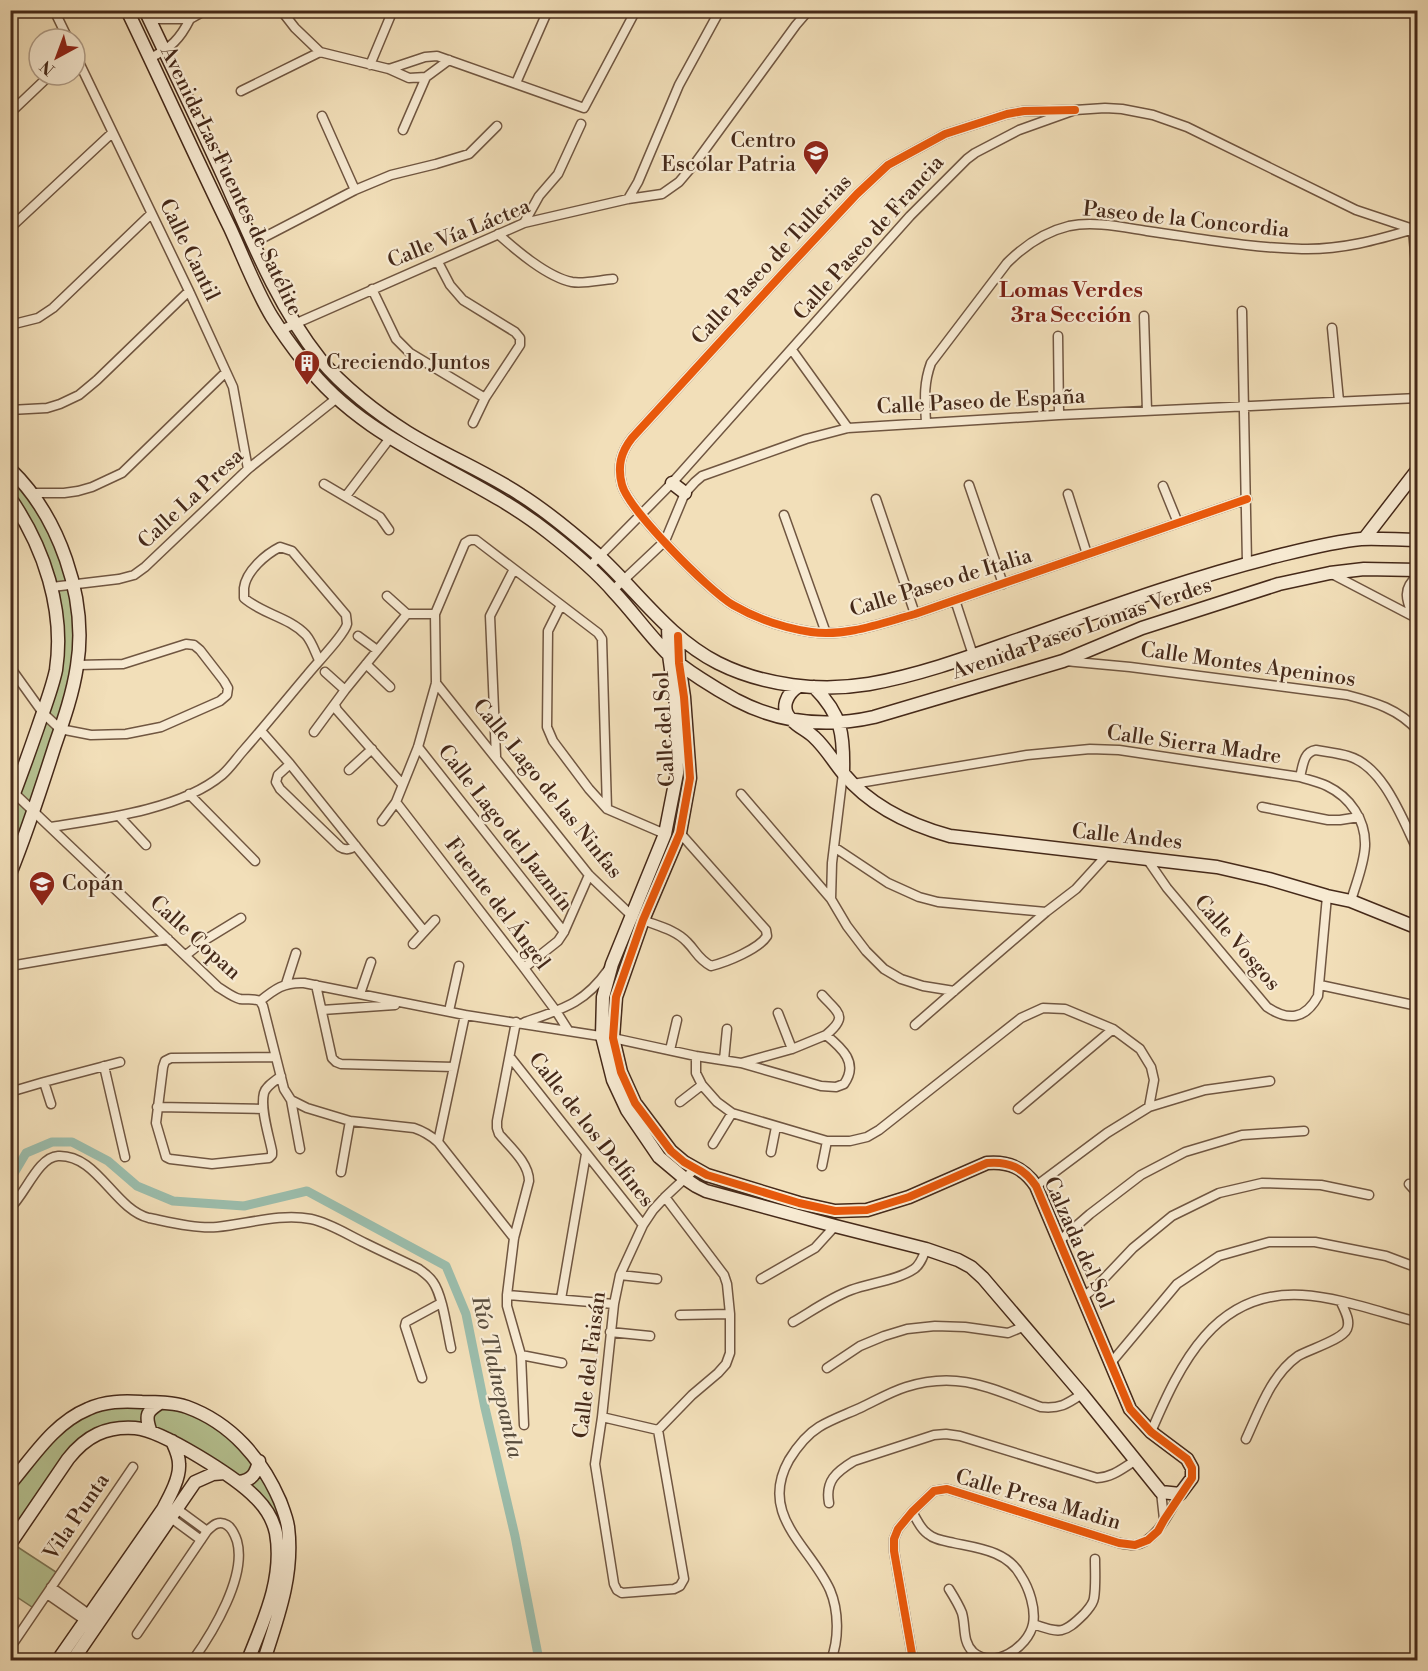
<svg xmlns="http://www.w3.org/2000/svg" width="1428" height="1671" font-family="'Libre Bodoni',serif">
<style>
.green{fill:#b6c392;stroke:#7e7656;stroke-width:1.5}
.lines{fill:none;stroke-linecap:round;stroke-linejoin:round}
.canal{stroke:#9bbdac;stroke-width:9}
.street-casing{stroke:#705641;stroke-width:11}
.secondary-casing{stroke:#452919;stroke-width:15}
.street{stroke:#f7ead2;stroke-width:8}
.secondary{stroke:#f7ead2;stroke-width:12}
.cycleway-casing{stroke:#f7ead2;stroke-width:11}
.cycleway{stroke:#e8590c;stroke-width:8}
.labels{text-anchor:middle;dominant-baseline:central;stroke-width:4.5;stroke-linejoin:round;paint-order:stroke}
.poi-label{font-size:21px;fill:#452919;stroke:#f7ead2;text-anchor:start}
.street-label{font-size:21px;fill:#452919;stroke:#f7ead2}
.neighbourhood-label{font-size:22px;font-weight:bold;fill:#7a1f14;stroke:#f7ead2}
.water-label{font-size:22px;font-style:italic;fill:#5a4e3e;stroke:#f7ead2}
</style>
<rect width="100%" height="100%" fill="#f2dfb9"/>
<filter id="stains"><feTurbulence type="fractalNoise" baseFrequency=".00333" numOctaves="4"/><feColorMatrix values="0 0 0 0 .2 0 0 0 0 .09 0 0 0 0 .02 0 0 0 .5 -.17"/></filter>
<radialGradient id="worn" r=".72"><stop offset=".6" stop-color="#630" stop-opacity="0"/><stop offset="1" stop-color="#630" stop-opacity=".3"/></radialGradient>
<path class="green" d="M11,469l22,24 40,92 4,80 -66,210v-71l44,-131 -3,-86 -41,-89z
M184,1406l57,36 47,82 -24,136h-16l20,-52 8,-75 -19,-35 -107,-68 -58,7 -81,107v-60l37,-45 40,-31z
M13,1544l46,30 -24,35 -24,-16 -1,-46z"/>
<g class="lines">
<path class="canal" d="M10,1180l16,-27 26,-11h20l36,19 29,25 36,15 71,5 63,-15 139,75 20,48 19,94 30,128 24,124"/>
<g class="street-casing">
<path id="street" d="M54,10l14,29
M281,10l14,18 25,24 69,17 20,9 17,-1 23,-17
M149,19h41l16,-9
M75,54l114,237 44,96 15,82
M150,58c21,-10 30,-19 40,-39
M370,65l23,-55
M389,69l36,-12 12,-1 147,52 52,-98
M516,83l32,-73
M241,91l79,-39
M1075,110l-51,1 -17,3 -62,20 -57,31 -31,29 -73,78 -152,166c-11,14 -15,28 -10,47 7,25 87,106 111,120 24,14 52,23 78,27 35,5 71,-9 104,-18l332,-115
M10,113l40,-38
M322,116l33,74
M403,130l23,-53
M628,199l10,-17 41,-97 41,-75
M524,223l15,-27 19,-22 23,-50
M10,228l102,-95
M1413,229l5,59
M498,234c18,16 49,43 74,48 12,2 28,-2 41,-3
M253,243l102,-53 36,-15 45,-11 33,-10 28,-28
M438,262l12,23 13,15 52,32 5,6v7l-35,53 -12,25
M372,289l24,50 14,14 75,45
M1242,311l5,252
M1144,316l3,95
M10,325l28,-7 15,-10 98,-94
M1332,328l7,73
M281,330l243,-107 104,-24 34,-5 17,-12 17,-20 100,-137 13,-15
M1058,336l1,79
M792,350l56,78
M10,410l37,-2 13,-4 19,-9 18,-15 92,-89
M926,423c-1,-22 -3,-38 5,-60l76,-100c18,-18 37,-31 62,-37 25,-5 52,1 78,5 51,7 103,17 155,18 39,1 75,-9 112,-20
M324,484l56,33 9,13
M969,485l34,99
M1163,486l15,37
M33,493h31l14,-2 14,-4 30,-14 104,-101
M1068,494l19,60
M346,496l44,-58
M876,499l39,115
M784,515l42,118
M589,567l83,-84 238,-267 57,-57 8,-6 44,-23 56,-20 30,-2 17,1 31,6 34,12 169,83 57,19
M1330,573l88,46
M52,587l67,-8 15,-4 11,-8 103,-98 89,-71
M613,590l52,-49 20,-48 10,-11 7,-6 104,-37 42,-11 211,-13 359,-17
M387,596l20,18
M955,600l18,55
M561,605l-13,26 -1,96 6,14 36,48 18,20 58,25
M1413,616c-7,-16 -11,-28 5,-40
M358,636l19,14
M1065,661l65,6 217,28c27,7 52,14 71,36
M366,664l24,23
M10,667l33,46 17,16 31,6 35,-1 35,-7 59,-26 7,-6 1,-7 -4,-7 -24,-31 -6,-5 -8,-1 -63,20 -46,1
M325,672l20,18
M436,683l153,192 43,41
M335,705l2,5 65,74
M261,731l29,33 134,167
M314,732l31,-42 62,-76h28
M418,747l146,185
M496,756l-6,-140 24,-47
M290,764l-12,11 -2,7 4,7 60,58c6,4 10,2 16,-1
M349,770l23,-21
M843,773l-11,90 -1,36 16,27 19,25 18,18 17,10 22,7 31,5
M1300,777c3,-11 3,-25 16,-27 11,2 22,3 32,6 36,10 55,65 70,95
M853,784l174,-29 63,-6 29,1 181,27c9,3 19,5 27,9 23,11 39,34 38,60 -1,19 -9,37 -14,55
M11,790l207,197c7,4 14,10 22,12 7,1 13,-1 20,2
M189,794l66,67
M741,794l90,105
M396,802l128,166 32,43 12,19
M1262,807l66,13h12l19,-3
M119,816l27,29
M382,821l14,-19 22,-55 18,-64 -1,-69 30,-71 5,-3h6l122,93 4,6 5,170
M50,827c52,-8 130,-17 172,-52 8,-7 14,-16 21,-24 22,-25 43,-51 65,-77 7,-9 37,-40 39,-50 0,-1 -1,-8 -1,-9l-54,-64 -12,-4c-14,7 -34,24 -36,41 0,3 0,6 0,10 18,16 45,19 62,37 6,7 9,17 13,25
M834,847l54,36 31,14 19,5 108,10
M1147,859l20,29 100,119c21,14 38,13 51,-11l9,-100
M643,920c15,6 33,10 44,22 10,10 10,16 24,24 16,-4 48,-17 56,-30l-1,-6 -86,-97
M413,944l22,-24
M186,955l19,-15 36,-22
M10,966l158,-27
M524,968l34,-27 6,-9 25,-57
M286,984l10,-31
M316,985l16,73 4,4 5,2 113,3
M1320,985l98,21
M360,994l11,-32
M822,995c16,18 27,21 4,40
M260,1001c15,-12 24,-19 44,-18l161,32 148,23 83,18 45,7 80,23 15,1 8,-3c15,-21 -2,-36 -18,-49l-34,14 -51,14
M260,1001l3,5 21,83 7,11 16,8 43,13 64,7c9,3 16,7 24,14l76,96
M322,1010l73,-5
M449,1011l10,-45
M778,1013l14,36
M516,1022l-19,99v7l2,6c11,13 30,29 30,47l-15,57 -7,57v11l14,49 3,70
M525,1022c37,-13 59,-18 83,-52
M915,1025l39,-34 92,-79 30,-23 30,-33
M670,1050l7,-30
M696,1056v17l6,12 15,17 15,11 95,28h23l17,-4 12,-7 142,-112 22,-10 22,1 48,20 27,20 11,18 3,13 -5,27
M276,1057l-105,1 -6,3 -2,6 -7,56 10,34 4,2 42,5 57,-6 3,-3v-4c-3,-15 -12,-43 -8,-58 2,-7 11,-12 17,-17
M510,1057l133,168
M724,1060l3,-31
M104,1066l21,91
M44,1082l7,22
M10,1092l34,-10 76,-20
M291,1100l9,49
M680,1102l22,-17
M157,1107l106,2
M1018,1109l95,-80
M438,1142l27,-127
M713,1144l19,-31
M771,1152l5,-25
M822,1166l5,-25
M341,1172l9,-51
M1409,1184l9,10
M1036,1186l71,-53 42,-26 56,-17 65,-9
M665,1197l59,78 3,9 3,30v39l-4,11 -8,9 -26,22 -34,35 26,149 -4,7 -6,3 -52,4 -5,-3 -3,-6 -19,-120 7,-47 12,-113 6,-29 23,-50 10,-15 12,-13 30,-28
M10,1208c15,-13 28,-51 48,-52 39,-2 56,53 91,62 20,4 48,11 68,9 31,-3 63,-14 94,-8 19,4 37,16 54,24 18,9 36,17 54,26 5,4 10,7 14,13 10,14 14,49 18,66
M1059,1241l31,-27 51,-39 44,-23 57,-17 62,-4
M620,1275l37,4
M761,1279l54,-31 20,-22
M507,1295l107,9
M1083,1297l13,-10 37,-39 39,-32 47,-23 43,-10 59,2 48,10
M561,1299l25,-145
M680,1315l50,-1
M793,1322c19,-11 37,-24 58,-32 19,-7 47,-10 63,-21 7,-5 9,-13 12,-20
M610,1332l40,4
M521,1355l41,8
M1110,1364l67,-80 42,-28 50,-14h46l71,14 32,12
M827,1368l33,-22 24,-10 23,-7 28,-3 30,1 43,6 17,-7
M422,1378l-17,-52 1,-4 35,-19
M602,1417l56,13
M1151,1432c29,-68 64,-142 151,-137 37,2 80,18 116,27
M1246,1439c13,-28 25,-64 52,-83 12,-7 44,-16 49,-27 4,-9 -3,-19 -6,-27
M1161,1492l3,27
M829,1503c-4,-22 7,-31 25,-42l80,-26 12,-1 14,2 137,42c16,-1 26,-10 39,-18
M177,1509l30,22
M912,1512c5,7 8,17 16,22 7,6 17,7 26,9 24,5 54,8 67,33 8,12 15,33 12,48 -5,24 -40,46 -60,28 -11,-11 -7,-25 -11,-39 -3,-8 -8,-16 -13,-24
M171,1518l30,22
M51,1587l39,28
M47,1594l39,27
M1033,1624c27,9 30,11 51,-10 4,-5 9,-9 10,-16 2,-12 1,-26 1,-39
M137,1634l70,-103c6,-6 12,-11 20,-6 5,3 8,10 10,16 10,35 -24,91 -44,119
M10,1648l123,-181
M831,1660c8,-20 8,-49 -1,-70 -20,-44 -72,-75 -41,-130 8,-13 17,-25 30,-33 13,-8 28,-13 41,-19 15,-7 30,-16 46,-21 53,-17 86,2 135,20 19,2 26,-3 41,-13
M913,1660l-19,-109v-12l4,-10 14,-17 22,-21 13,-2 172,54c5,1 10,2 15,2 22,-2 35,-33 46,-51"/>
</g>
<g class="secondary-casing">
<path id="secondary" d="M127,10c35,73 68,146 103,218 13,28 26,63 42,89 10,16 21,31 32,45 63,84 166,108 245,171 23,18 46,37 65,59 19,20 35,43 54,62 15,15 50,36 68,46 44,23 90,28 138,17l189,-56 79,-33 137,-44 51,-11 34,-4 54,1
M145,10c27,57 54,113 80,170 27,61 53,126 95,179 22,27 58,55 87,73 37,23 78,39 114,63 27,17 53,39 77,60 40,37 71,83 120,108 46,23 102,29 151,21 51,-9 100,-27 148,-44 85,-30 169,-61 256,-83 29,-7 58,-15 88,-18 18,-1 38,1 57,1
M10,469c49,47 78,129 67,197 -4,27 -13,53 -22,79 -14,44 -28,87 -45,129
M672,483l13,10
M10,498c34,49 55,112 46,172 -4,19 -12,39 -18,57 -9,26 -18,51 -28,77
M1364,539l54,-70
M668,627l1,28 7,50 1,68 -12,61 -53,130 -9,33 -1,39 11,44 14,30 32,47 25,21 12,8 10,5 129,35 91,23 32,11 13,7 12,11 99,116 79,98 19,2 12,-16v-10l-5,-9 -36,-27 -21,-23 -94,-223c-12,-18 -27,-25 -49,-23l-78,34 -42,13 -32,1 -36,-8 -92,-28 -23,-13 -13,-11 -36,-48 -14,-31 -8,-34 3,-41 27,-77 37,-87 10,-55 -6,-81 -5,-34 -1,-27
M799,686c-12,7 -20,23 -7,34 6,7 15,10 22,17 12,11 19,24 29,36 27,33 67,52 107,63l267,31 52,12 58,17 24,5 67,27
M814,687c28,28 30,48 29,86
M150,1430c-5,-15 -3,-19 10,-27
M239,1482c13,-2 17,-8 20,-21
M10,1484c23,-27 44,-61 78,-75 17,-8 35,-8 54,-7 14,0 31,0 45,5 44,16 75,52 93,94 3,8 7,18 8,26 6,47 -10,90 -24,133
M10,1544l58,-85c18,-23 38,-33 67,-31 27,2 102,50 121,70 10,10 17,21 20,35 8,45 -12,87 -28,127
M58,1660l105,-151c7,-13 17,-31 16,-45 0,-9 -4,-16 -7,-23
M73,1660l122,-178 18,-8 12,-1"/>
</g>
<use href="#street" class="street"/>
<use href="#secondary" class="secondary"/>
<g class="cycleway-casing">
<path id="cycleway" d="M1075,110l-51,1 -17,3 -62,20 -57,31 -31,29 -73,78 -152,166c-11,14 -15,28 -10,47 7,25 87,106 111,120 24,14 52,23 78,27 35,5 71,-9 104,-18l332,-115
M678,636l1,27 5,34 6,81 -10,55 -37,87 -27,77 -3,41 8,34 14,31 36,48 13,11 23,13 92,28 36,8 32,-1 42,-13 78,-34c22,-2 37,5 49,23l94,223 21,23 36,27 5,9v10l-28,42 -6,11 -10,9 -13,5 -16,-2 -172,-54 -13,2 -22,21 -14,17 -4,10v12l19,109"/>
</g>
<use href="#cycleway" class="cycleway"/>
</g>
<defs>
<g id="school-pin" transform="scale(1.35)"><path d="M0 17L-7.5 6A9.5 9.5 0 1 1 7.5 6Z" fill="#8f2418" stroke="#f7ead2"/><path d="M0-5L7-2L0 1L-7-2ZM-4 1L0 2.5L4 1V4Q0 6-4 4Z" fill="#fff"/></g>
<g id="building-pin" transform="scale(1.35)"><path d="M0 17L-7.5 6A9.5 9.5 0 1 1 7.5 6Z" fill="#8f2418" stroke="#f7ead2"/><path d="M-4-6H4V6H1V3H-1V6H-4ZM-2.5-4.3h1.7v1.8h-1.7ZM.8-4.3h1.7v1.8H.8ZM-2.5-1h1.7V.8h-1.7ZM.8-1h1.7V.8H.8Z" fill="#fff"/></g>
</defs>
<g fill-rule="evenodd">
<use href="#school-pin" x="816" y="153"/>
<use href="#building-pin" x="307" y="363"/>
<use href="#school-pin" x="42" y="884"/>
</g>
<g class="labels">
<g class="poi-label">
<text x="796" y="141" text-anchor="end">Centro<tspan x="796" dy="24">Escolar Patria</tspan></text>
<text x="326" y="363">Creciendo Juntos</text>
<text x="62" y="884">Copán</text>
</g>
<g class="street-label">
<text transform="translate(231 181) rotate(64)">Avenida Las Fuentes de Satélite</text>
<text transform="translate(1186 220) rotate(6)">Paseo de la Concordia</text>
<text transform="translate(459 234) rotate(-22)">Calle Vía Láctea</text>
<text transform="translate(869 238) rotate(-48)">Calle Paseo de Francia</text>
<text transform="translate(189 250) rotate(64)">Calle Cantil</text>
<text transform="translate(772 260) rotate(-47)">Calle Paseo de Tullerias</text>
<text transform="translate(981 402) rotate(-3)">Calle Paseo de España</text>
<text transform="translate(191 499) rotate(-43)">Calle La Presa</text>
<text transform="translate(941 583) rotate(-17)">Calle Paseo de Italia</text>
<text transform="translate(1082 629) rotate(-19)">Avenida Paseo Lomas Verdes</text>
<text transform="translate(1248 665) rotate(8)">Calle Montes Apeninos</text>
<text transform="translate(665 729) rotate(-93)">Calle del Sol</text>
<text transform="translate(1194 745) rotate(8)">Calle Sierra Madre</text>
<text transform="translate(547 789) rotate(51)">Calle Lago de las Ninfas</text>
<text transform="translate(505 828) rotate(52)">Calle Lago del Jazmín</text>
<text transform="translate(1127 837) rotate(6)">Calle Andes</text>
<text transform="translate(497 904) rotate(53)">Fuente del Ángel</text>
<text transform="translate(195 938) rotate(42)">Calle Copan</text>
<text transform="translate(1237 943) rotate(49)">Calle Vosgos</text>
<text transform="translate(591 1130) rotate(52)">Calle de los Delfines</text>
<text transform="translate(1078 1243) rotate(66)">Calzada del Sol</text>
<text transform="translate(590 1365) rotate(-83)">Calle del Faisán</text>
<text transform="translate(1038 1500) rotate(16)">Calle Presa Madin</text>
<text transform="translate(77 1517) rotate(-56)">Vila Punta</text>
</g>
<g class="neighbourhood-label">
<text x="1071" y="290">Lomas Verdes<tspan x="1071" dy="25">3ra Sección</tspan></text>
</g>
<g class="water-label">
<text transform="translate(497 1377) rotate(77)">Río Tlalnepantla</text>
</g>
</g>
<rect width="1428" height="1671" fill="none" stroke="#f2dfb9" stroke-width="36"/>
<rect x="12" y="12" width="1404" height="1647" fill="none" stroke="#452919" stroke-width="3"/>
<rect x="18" y="18" width="1392" height="1635" fill="none" stroke="#452919" stroke-width="1.5"/>
<g transform="translate(57 57) rotate(221)"><circle r="28" fill="#f7ead2" stroke="#b09d88" stroke-width="1.5"/>
<path d="M0-4.5L10 22L0 15L-10 22Z" fill="#8f2418"/>
<text y="-9" font-size="16" font-weight="bold" text-anchor="middle" fill="#452919">N</text>
</g>
<rect width="100%" height="100%" filter="url(#stains)"/>
<rect width="100%" height="100%" fill="url(#worn)"/>
</svg>
